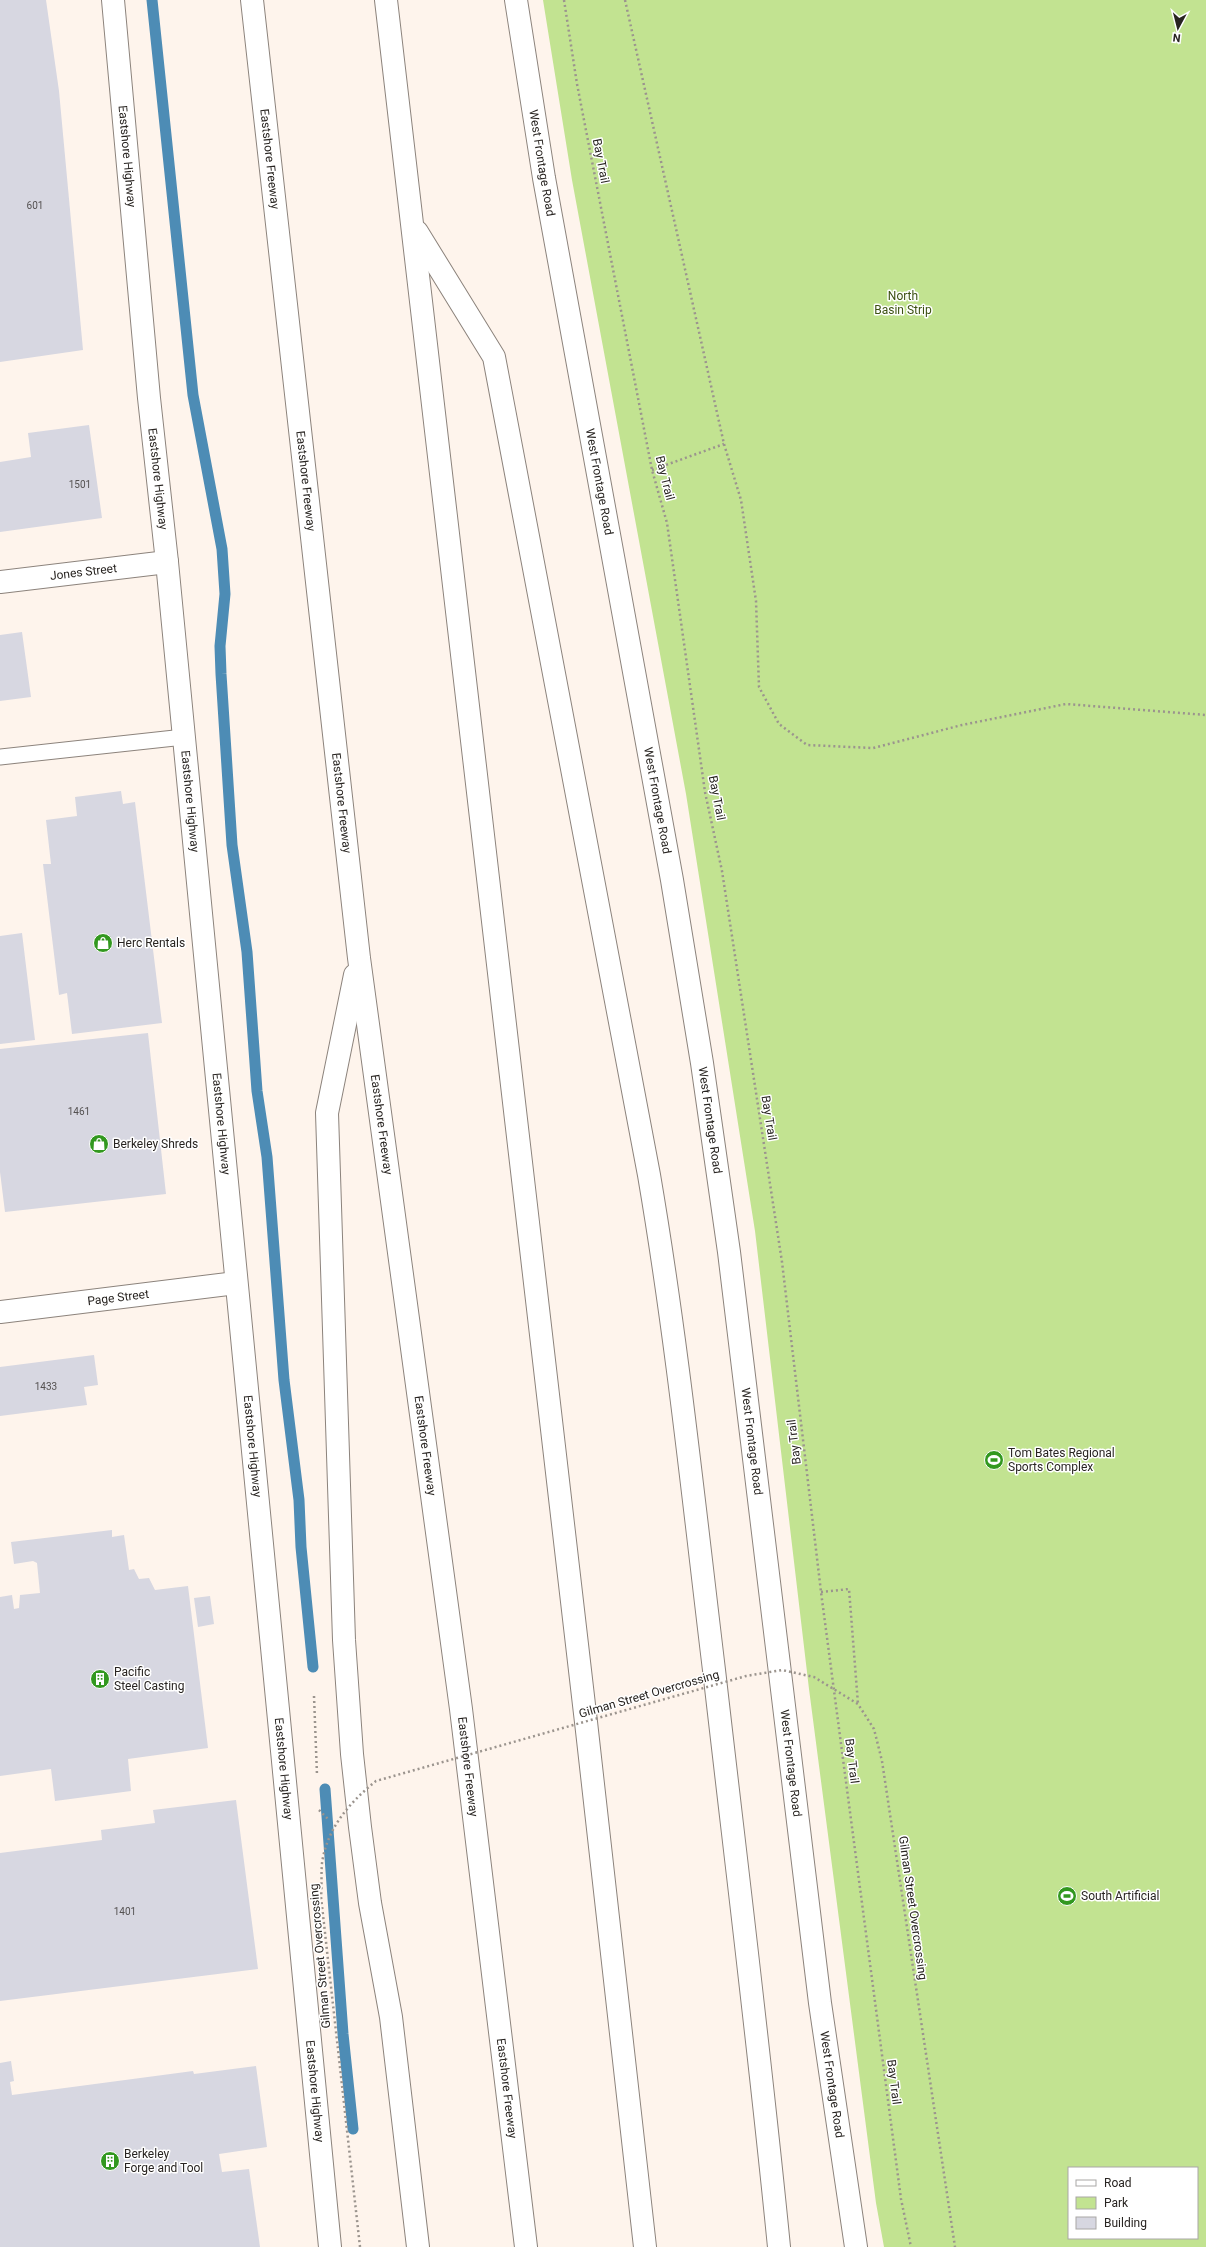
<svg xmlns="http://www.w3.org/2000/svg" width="1206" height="2247" font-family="Roboto,sans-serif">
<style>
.green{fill:#c2e391;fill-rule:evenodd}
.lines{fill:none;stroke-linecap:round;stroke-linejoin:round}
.stream{stroke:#4d8cb5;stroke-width:11}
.building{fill:#d7d7e1}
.service-casing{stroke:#8c837c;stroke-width:17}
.minor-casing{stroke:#8c837c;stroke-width:24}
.tertiary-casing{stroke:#8c837c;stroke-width:24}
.motorway-casing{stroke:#8c837c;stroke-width:24}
.path{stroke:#9b948e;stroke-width:2.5;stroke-dasharray:2 3;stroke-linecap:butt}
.service{stroke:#fff;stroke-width:15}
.minor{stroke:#fff;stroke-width:22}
.tertiary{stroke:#fff;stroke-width:22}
.motorway{stroke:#fff;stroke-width:22}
.path-bridge{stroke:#9b948e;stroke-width:2.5;stroke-dasharray:2 3;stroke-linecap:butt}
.labels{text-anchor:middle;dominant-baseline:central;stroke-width:3;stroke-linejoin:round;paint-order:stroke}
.number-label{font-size:10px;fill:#545151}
.street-label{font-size:12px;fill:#282421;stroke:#fff}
.park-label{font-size:12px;fill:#3c5111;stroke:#fff}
.poi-label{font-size:12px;fill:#282421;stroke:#fff;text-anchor:start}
</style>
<rect width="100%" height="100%" fill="#fef4ec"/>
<path class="green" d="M543,0h663v2247h-322l-8,-44 -67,-514 -54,-458 -69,-437 -114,-614zM1069,2168h128v70h-128z"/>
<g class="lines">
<path class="stream" d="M152,0l41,395 29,154 3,45 -5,52 1,28 11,171 15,107 10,139 10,66 17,223 15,120 2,47 12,120
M325,1789l18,245 10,95"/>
</g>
<path class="building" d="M0,0h46l13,91 24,259 -83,12z
M89,425l13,93 -102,14v-70l31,-5 -3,-24z
M22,632l9,65 -31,4v-66z
M121,791l2,13 12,-2 27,221 -90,11 -5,-41 -8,2 -16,-131h8l-5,-44 31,-4 -2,-19z
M22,933l13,107 -35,4v-108z
M148,1033l18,161 -161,18 -5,-40v-123z
M94,1355l4,30 -14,2 3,18 -87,11v-49z
M112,1530v7l12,-2 5,35 5,-1 5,10 10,-1 6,12 33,-4 20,162 -80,11 3,32 -76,10 -4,-32 -51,7v-179l12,-2 2,14 5,-1 1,-13 20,-2 -3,-30 -4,-2 -19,3 -3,-22z
M210,1596l4,28 -16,3 -4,-29z
M236,1800l22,169 -258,32v-148l102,-13 -1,-10 54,-7 -2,-13z
M11,2061l3,20 -4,1 2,13 181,-24 1,3 62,-8 11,81 -48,7 3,18 27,-3 11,78h-260v-184z"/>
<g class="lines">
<g class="service-casing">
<path id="service" d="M0,757l184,-20"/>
</g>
<g class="minor-casing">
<g id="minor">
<path id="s1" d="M0,582l167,-20"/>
<path id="s2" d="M0,1312l236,-29"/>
</g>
</g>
<g class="tertiary-casing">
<g id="tertiary">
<path id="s3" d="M113,0l36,398 18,164 163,1685"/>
<path id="s4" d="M516,0l28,178 128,702 30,183 27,189 91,751 36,244"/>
</g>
</g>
<g class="motorway-casing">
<g id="motorway">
<path id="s5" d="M252,0l107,958 102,751 65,538"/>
<path d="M386,0l200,1722 59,525"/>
<path d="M417,232l77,125 155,818c28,164 45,330 65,495 22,192 46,384 65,577"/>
<path d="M355,975l-28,138 17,527 8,114 8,73 10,76 21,114 27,230"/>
</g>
</g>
<path class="path" d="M564,0l13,84 75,386 15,53 38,269 17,79 60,391 39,330 80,607 10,48
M625,0l99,444 17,56 15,101 3,86 20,37 28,21 66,3 89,-23 104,-21 140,11
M652,470l72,-26
M821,1592l28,-3 9,115
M314,1696l3,79
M319,1810l9,9"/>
<use href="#service" class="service"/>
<use href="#minor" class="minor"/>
<use href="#tertiary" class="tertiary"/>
<use href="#motorway" class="motorway"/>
<path class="path-bridge" d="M360,2247l-39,-350c1,-11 0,-23 1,-34 5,-35 28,-61 54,-82l370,-105 36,-6 32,7 44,27 16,25 8,32 73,486"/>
</g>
<defs>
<g id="shop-disc" transform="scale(1)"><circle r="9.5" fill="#32981f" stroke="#fff"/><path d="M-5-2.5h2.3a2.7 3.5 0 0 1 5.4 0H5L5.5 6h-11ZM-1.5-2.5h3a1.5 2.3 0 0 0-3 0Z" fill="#fff"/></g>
<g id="stadium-disc" transform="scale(1)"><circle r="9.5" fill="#32981f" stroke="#fff"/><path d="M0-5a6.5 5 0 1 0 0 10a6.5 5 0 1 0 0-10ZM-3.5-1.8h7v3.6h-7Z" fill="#fff"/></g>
<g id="building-disc" transform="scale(1)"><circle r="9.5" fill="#32981f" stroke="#fff"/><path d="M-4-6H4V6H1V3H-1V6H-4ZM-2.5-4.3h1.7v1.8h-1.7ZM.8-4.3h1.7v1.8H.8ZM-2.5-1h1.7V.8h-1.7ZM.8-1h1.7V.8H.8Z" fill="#fff"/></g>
</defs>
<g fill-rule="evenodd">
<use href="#shop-disc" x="103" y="943"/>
<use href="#shop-disc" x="99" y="1144"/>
<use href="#stadium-disc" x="994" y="1460"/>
<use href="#building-disc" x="100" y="1679"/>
<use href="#stadium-disc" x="1067" y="1896"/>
<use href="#building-disc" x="110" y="2161"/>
</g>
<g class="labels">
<g class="number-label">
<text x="35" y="205">601</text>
<text x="80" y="484">1501</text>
<text x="79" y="1111">1461</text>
<text x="46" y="1386">1433</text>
<text x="125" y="1911">1401</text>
</g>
<g class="street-label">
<text stroke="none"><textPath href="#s3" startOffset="157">Eastshore Highway</textPath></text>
<text stroke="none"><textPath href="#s5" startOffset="160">Eastshore Freeway</textPath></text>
<text transform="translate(601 161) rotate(79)">Bay Trail</text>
<text stroke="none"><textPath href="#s4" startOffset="165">West Frontage Road</textPath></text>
<text transform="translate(665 478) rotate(76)">Bay Trail</text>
<text stroke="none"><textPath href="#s3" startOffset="481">Eastshore Highway</textPath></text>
<text stroke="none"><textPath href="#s5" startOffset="484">Eastshore Freeway</textPath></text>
<text stroke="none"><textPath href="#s4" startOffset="489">West Frontage Road</textPath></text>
<text stroke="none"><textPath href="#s1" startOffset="84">Jones Street</textPath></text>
<text transform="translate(717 798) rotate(79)">Bay Trail</text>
<text stroke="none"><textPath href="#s4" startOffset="813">West Frontage Road</textPath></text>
<text stroke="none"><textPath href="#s3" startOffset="805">Eastshore Highway</textPath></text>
<text stroke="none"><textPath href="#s5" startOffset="808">Eastshore Freeway</textPath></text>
<text transform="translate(769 1118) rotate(81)">Bay Trail</text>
<text stroke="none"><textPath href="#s4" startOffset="1137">West Frontage Road</textPath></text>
<text stroke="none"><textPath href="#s3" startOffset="1129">Eastshore Highway</textPath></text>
<text stroke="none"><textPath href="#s5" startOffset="1132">Eastshore Freeway</textPath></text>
<text stroke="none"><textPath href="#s2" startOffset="119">Page Street</textPath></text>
<text stroke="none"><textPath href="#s4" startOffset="1461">West Frontage Road</textPath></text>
<text transform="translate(794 1442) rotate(-97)">Bay Trail</text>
<text stroke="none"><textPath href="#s5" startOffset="1456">Eastshore Freeway</textPath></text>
<text stroke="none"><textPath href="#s3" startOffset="1453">Eastshore Highway</textPath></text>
<text transform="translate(649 1694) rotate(-16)">Gilman Street Overcrossing</text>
<text transform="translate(852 1761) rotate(83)">Bay Trail</text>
<text stroke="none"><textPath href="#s4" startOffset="1785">West Frontage Road</textPath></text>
<text stroke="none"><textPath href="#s5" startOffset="1780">Eastshore Freeway</textPath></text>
<text stroke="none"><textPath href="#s3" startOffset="1777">Eastshore Highway</textPath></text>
<text transform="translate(913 1908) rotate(82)">Gilman Street Overcrossing</text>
<text transform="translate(320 1956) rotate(-95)">Gilman Street Overcrossing</text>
<text transform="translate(894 2082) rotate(83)">Bay Trail</text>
<text stroke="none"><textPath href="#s4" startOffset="2109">West Frontage Road</textPath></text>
<text stroke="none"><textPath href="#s5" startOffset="2104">Eastshore Freeway</textPath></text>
<text stroke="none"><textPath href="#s3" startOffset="2101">Eastshore Highway</textPath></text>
</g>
<g class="park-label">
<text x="903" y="296">North<tspan x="903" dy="14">Basin Strip</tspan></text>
</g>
<g class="poi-label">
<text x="117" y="943">Herc Rentals</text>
<text x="113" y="1144">Berkeley Shreds</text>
<text x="1008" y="1453">Tom Bates Regional<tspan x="1008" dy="14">Sports Complex</tspan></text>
<text x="114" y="1672">Pacific<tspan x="114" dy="14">Steel Casting</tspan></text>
<text x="1081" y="1896">South Artificial</text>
<text x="124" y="2154">Berkeley<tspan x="124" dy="14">Forge and Tool</tspan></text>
</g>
</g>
<rect x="1068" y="2167" width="130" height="72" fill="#ffffff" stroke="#a9a7a6"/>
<rect x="1076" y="2180" width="20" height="6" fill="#ffffff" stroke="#a9a7a6"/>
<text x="1104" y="2187" font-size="12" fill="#282421">Road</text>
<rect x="1076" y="2197" width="20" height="12" fill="#c2e391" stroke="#a9a7a6"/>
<text x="1104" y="2207" font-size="12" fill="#282421">Park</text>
<rect x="1076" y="2217" width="20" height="12" fill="#d7d7e1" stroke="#a9a7a6"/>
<text x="1104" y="2227" font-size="12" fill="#282421">Building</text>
<g transform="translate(1178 28) rotate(187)" stroke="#ffffff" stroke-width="3" paint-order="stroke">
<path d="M0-3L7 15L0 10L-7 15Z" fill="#282421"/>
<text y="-6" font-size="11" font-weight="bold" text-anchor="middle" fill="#282421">N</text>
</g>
</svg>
